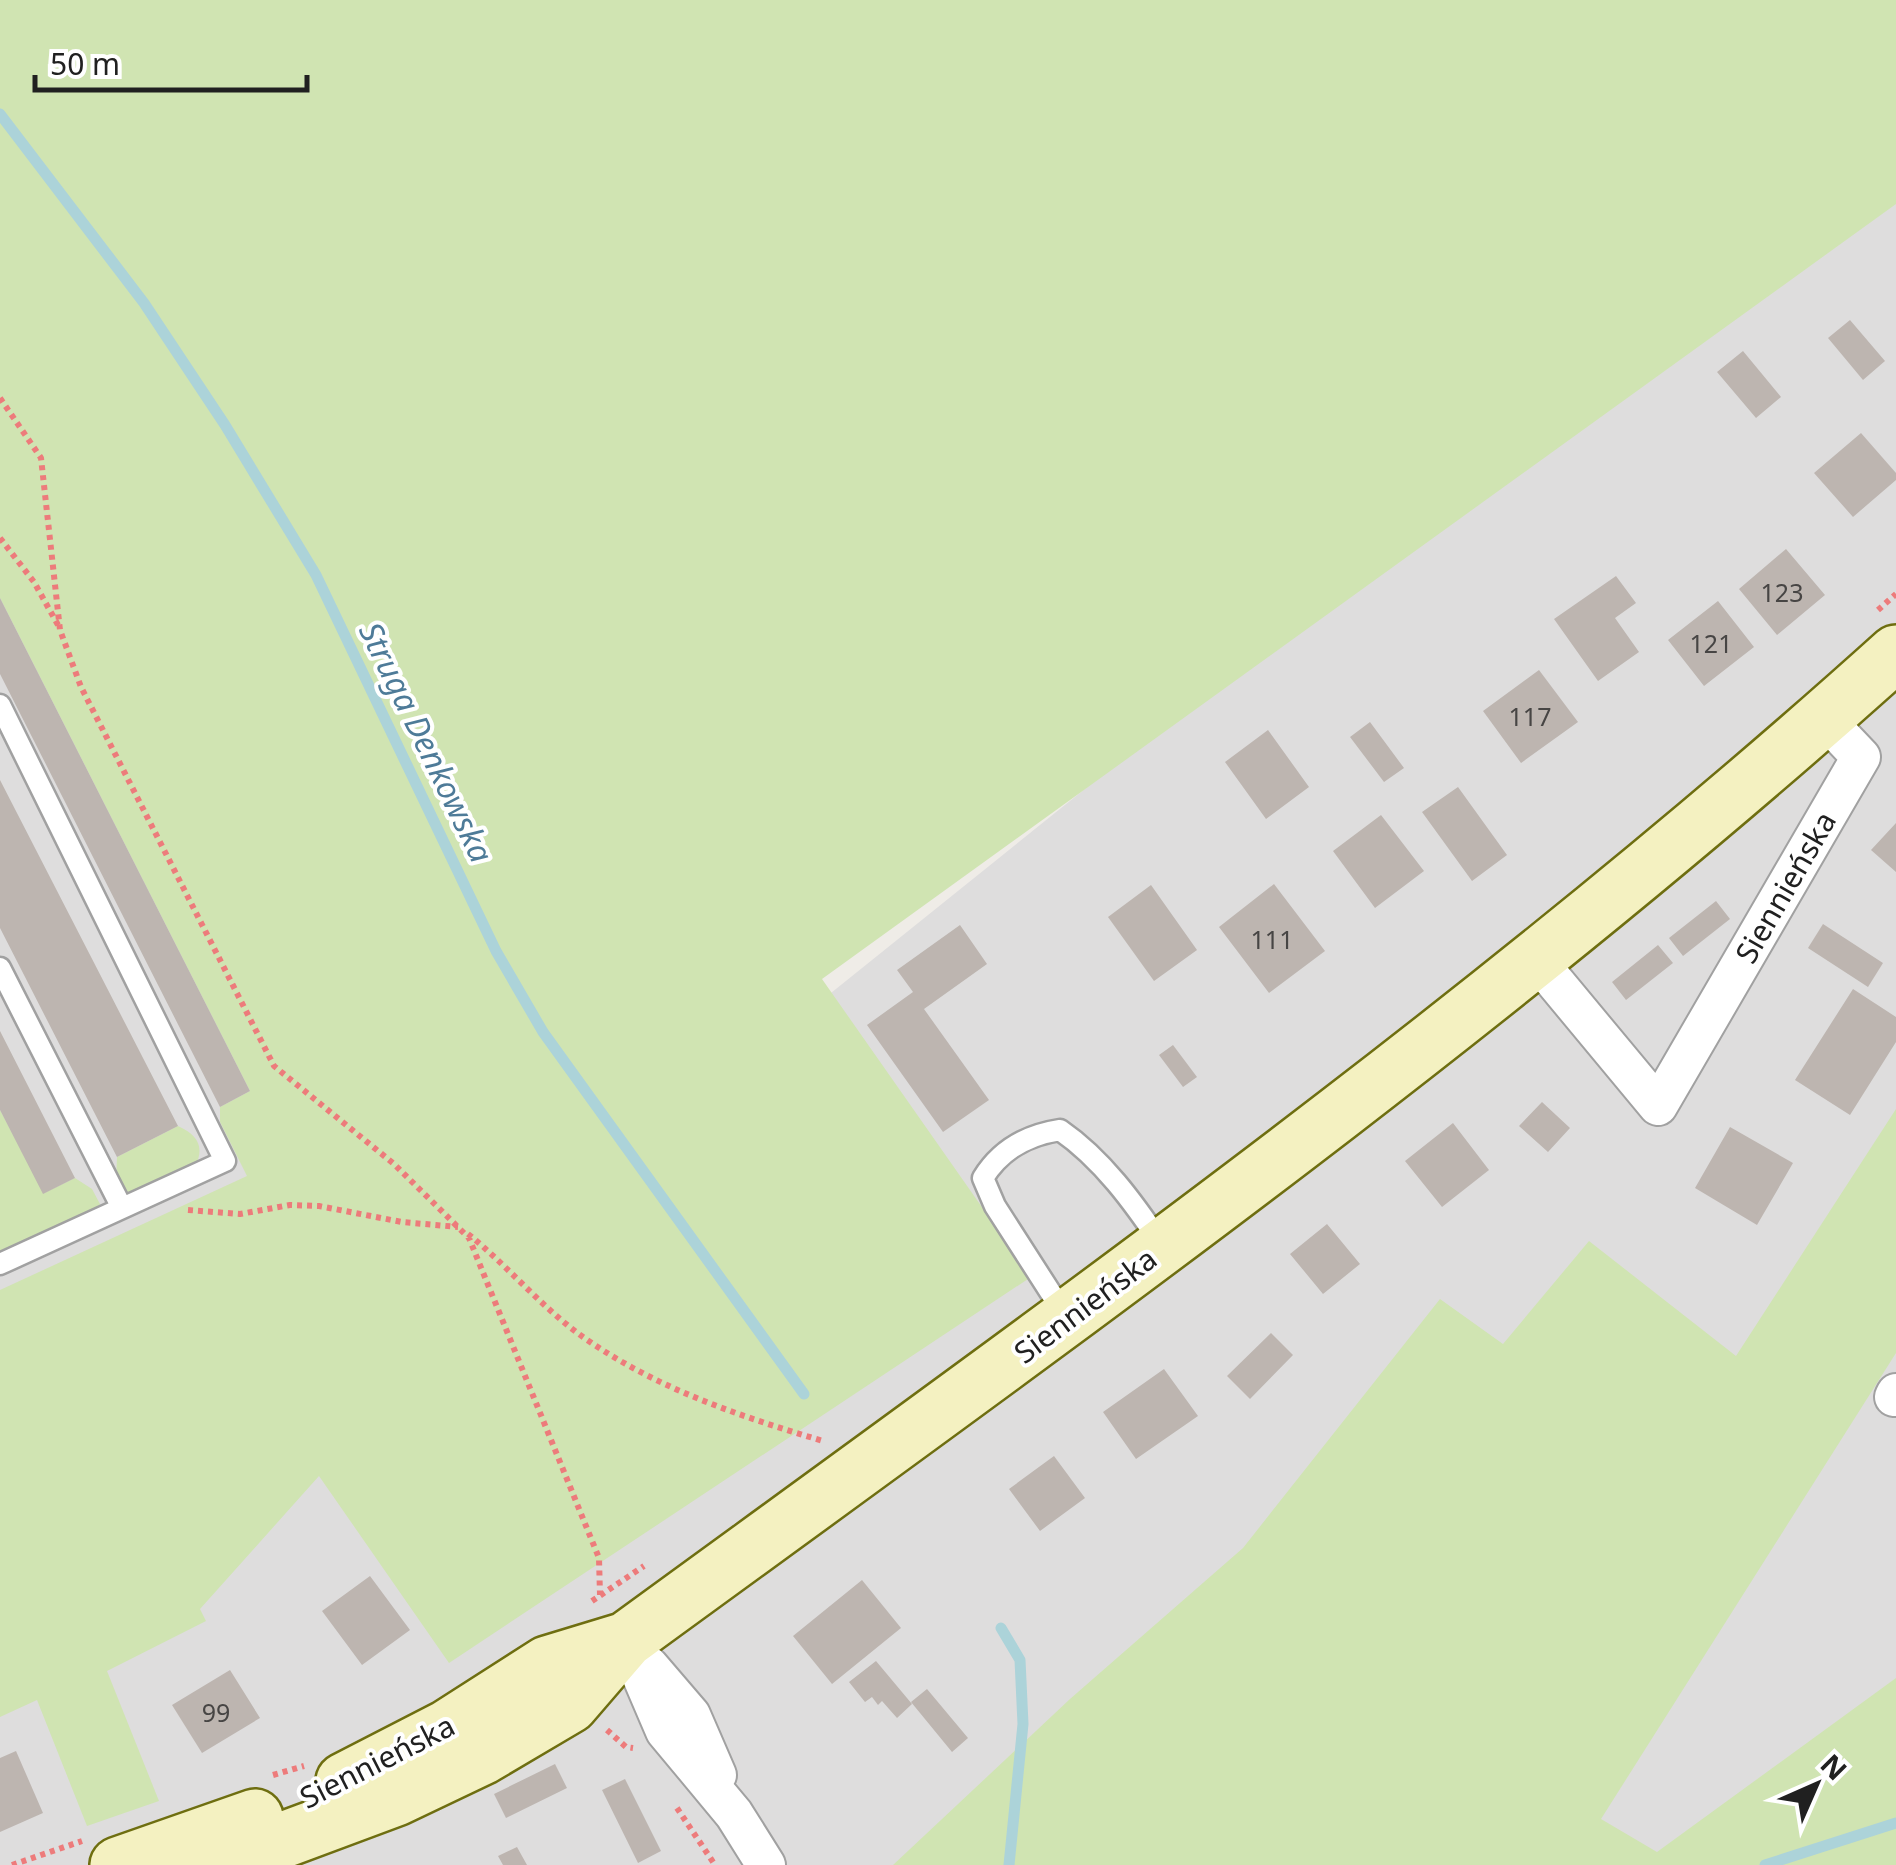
<svg xmlns="http://www.w3.org/2000/svg" width="1896" height="1865" font-family="'Noto Sans',sans-serif">
<style>
.residential{fill:#dedddd}
.grass{fill:#d0e4b2}
.lines{fill:none;stroke-linecap:round;stroke-linejoin:round}
.stream{stroke:#acd3d9;stroke-width:11}
.building{fill:#bdb5b0}
.service-casing{stroke:#a1a1a1;stroke-width:25}
.minor-casing{stroke:#a1a1a1;stroke-width:42}
.secondary-casing{stroke:#6e6e10;stroke-width:60}
.path{stroke:#ed7b7b;stroke-width:6;stroke-dasharray:5 5;stroke-linecap:butt}
.service{stroke:#fff;stroke-width:20}
.minor{stroke:#fff;stroke-width:38}
.secondary{stroke:#f4f1c1;stroke-width:55}
.labels{text-anchor:middle;dominant-baseline:central;stroke-width:8;stroke-linejoin:round;paint-order:stroke}
.number-label{font-size:25px;fill:#474544}
.street-label{font-size:30px;fill:#202020;stroke:#fff}
.water-label{font-size:32px;font-style:italic;fill:#4e7b98;stroke:#fff}
</style>
<rect width="100%" height="100%" fill="#efece7"/>
<path class="residential" d="M1896,168v1697h-1896v-1485l597,801 1125,-904z"/>
<path class="grass" d="M0,0h1896v204l-1074,775 209,298 -582,386 -130,-187 -119,133 6,12 -99,50 52,130 -72,25 -50,-126 -37,17v-427l247,-114 -27,-54v-15l30,-16 -250,-493z
M1896,1109v244l-295,466 56,33 239,-174v187h-1003l177,-166 173,-151 197,-249 63,45 86,-103 147,115z
M0,1110l44,83 31,-15 17,11 8,15 -2,6 -98,47z
M178,1126c20,9 27,21 17,41l-61,28 -7,-3 -11,-12 1,-23z"/>
<g class="lines">
<path class="stream" d="M0,114l144,189 81,122 91,150 180,376 47,81 261,362
M1001,1628l19,32 3,64 -14,141
M1765,1865l131,-42"/>
</g>
<path class="building" d="M1850,320l35,41 -22,19 -35,-42z
M1743,351l38,46 -25,21 -39,-46z
M1861,433l35,40v7l-43,37 -39,-44z
M1786,549l39,46 -48,40 -38,-46z
M1616,576l20,27 -21,15 24,34 -41,29 -44,-62z
M0,598l250,493 -30,16 -220,-433z
M1718,601l36,46 -50,39 -36,-46z
M1539,670l39,52 -57,41 -38,-52z
M1370,722l34,46 -20,14 -34,-45z
M1268,730l41,57 -43,32 -41,-57z
M0,780l178,346 -61,31 -117,-229z
M1458,787l49,68 -35,26 -50,-69z
M1381,815l43,56 -49,37 -42,-57z
M1896,823v49l-25,-22z
M1274,884l51,67 -56,42 -50,-66z
M1151,885l46,65 -43,31 -46,-64z
M1716,901l14,18 -47,37 -14,-18z
M1823,924l60,39 -15,24 -60,-39z
M960,925l27,39 -63,45 65,91 -46,32 -76,-107 46,-33 -16,-22z
M1658,945l15,18 -47,37 -14,-18z
M1853,989l43,28v25l-46,73 -55,-35z
M0,1031l75,147 -32,16 -43,-84z
M1173,1045l24,32 -14,10 -24,-32z
M1542,1102l28,26 -22,24 -29,-26z
M1453,1123l36,47 -47,37 -37,-46z
M1730,1127l63,36 -36,62 -62,-37z
M1327,1224l33,40 -37,30 -33,-40z
M1271,1333l22,22 -43,44 -23,-23z
M1164,1369l34,47 -62,43 -33,-47z
M1054,1456l31,42 -45,33 -31,-42z
M370,1576l40,54 -48,35 -40,-54z
M862,1580l39,48 -69,56 -39,-48z
M876,1661l36,43 -15,14 -15,-17 -4,4 -6,-8 -7,5 -16,-20z
M230,1670l30,48 -58,35 -30,-48z
M927,1689l41,49 -16,14 -41,-50z
M16,1751l27,62 -43,19v-74z
M555,1764l12,24 -61,30 -12,-24z
M625,1779l36,72 -23,12 -36,-73z
M517,1847l10,18h-24l-5,-9z"/>
<g class="lines">
<g class="service-casing">
<path id="service" d="M0,705l225,456 -225,103
M0,968l121,238
M1065,1315l-70,-109 -12,-28c18,-29 44,-43 77,-48 42,29 74,73 102,115"/>
</g>
<g class="minor-casing">
<path id="minor" d="M1535,958l123,148 203,-349 -37,-39
M1894,1397l2,-4
M626,1640l39,91 69,83 32,51
M649,1666l42,49 26,60"/>
</g>
<g class="secondary-casing">
<path id="secondary" d="M344,1781l103,-53 100,-64 79,-24
M118,1865l137,-48
M216,1865l180,-67 86,-41 88,-52 56,-65c433,-316 872,-628 1270,-987"/>
</g>
<path class="path" d="M0,398l41,60 19,172 21,57 193,379 120,98 75,74 130,320 1,37
M0,538l34,44 24,43
M1878,610l18,-16
M188,1210l52,4 50,-9 29,1 83,16 56,5
M468,1234c40,32 73,73 115,103 72,51 156,79 240,104
M592,1601l52,-35
M607,1730l19,17 7,1
M273,1775l31,-9
M677,1808l38,57
M12,1865l70,-24"/>
<use href="#service" class="service"/>
<use href="#minor" class="minor"/>
<use href="#secondary" class="secondary"/>
</g>
<g class="labels">
<g class="number-label">
<text x="1782" y="592">123</text>
<text x="1711" y="643">121</text>
<text x="1530" y="716">117</text>
<text x="1272" y="939">111</text>
<text x="216" y="1712">99</text>
</g>
<g class="street-label">
<text transform="translate(1785 887) rotate(-60)">Siennieńska</text>
<text transform="translate(1085 1305) rotate(-37)">Siennieńska</text>
<text transform="translate(377 1761) rotate(-27)">Siennieńska</text>
</g>
<g class="water-label">
<text transform="translate(427 742) rotate(64)">Struga Denkowska</text>
</g>
</g>
<g transform="translate(1816 1785) rotate(45)" stroke="#ffffff" stroke-width="8" paint-order="stroke">
<path d="M0-8L18 38L0 25L-18 38Z" fill="#202020"/>
<text y="-15" font-size="28" font-weight="bold" text-anchor="middle" fill="#202020">N</text>
</g>
<path d="M35 75v15h272v-15" fill="none" stroke="#202020" stroke-width="5"/>
<text x="50" y="75" font-size="30" fill="#202020" stroke="#ffffff" stroke-width="8" paint-order="stroke">50 m</text>
</svg>
